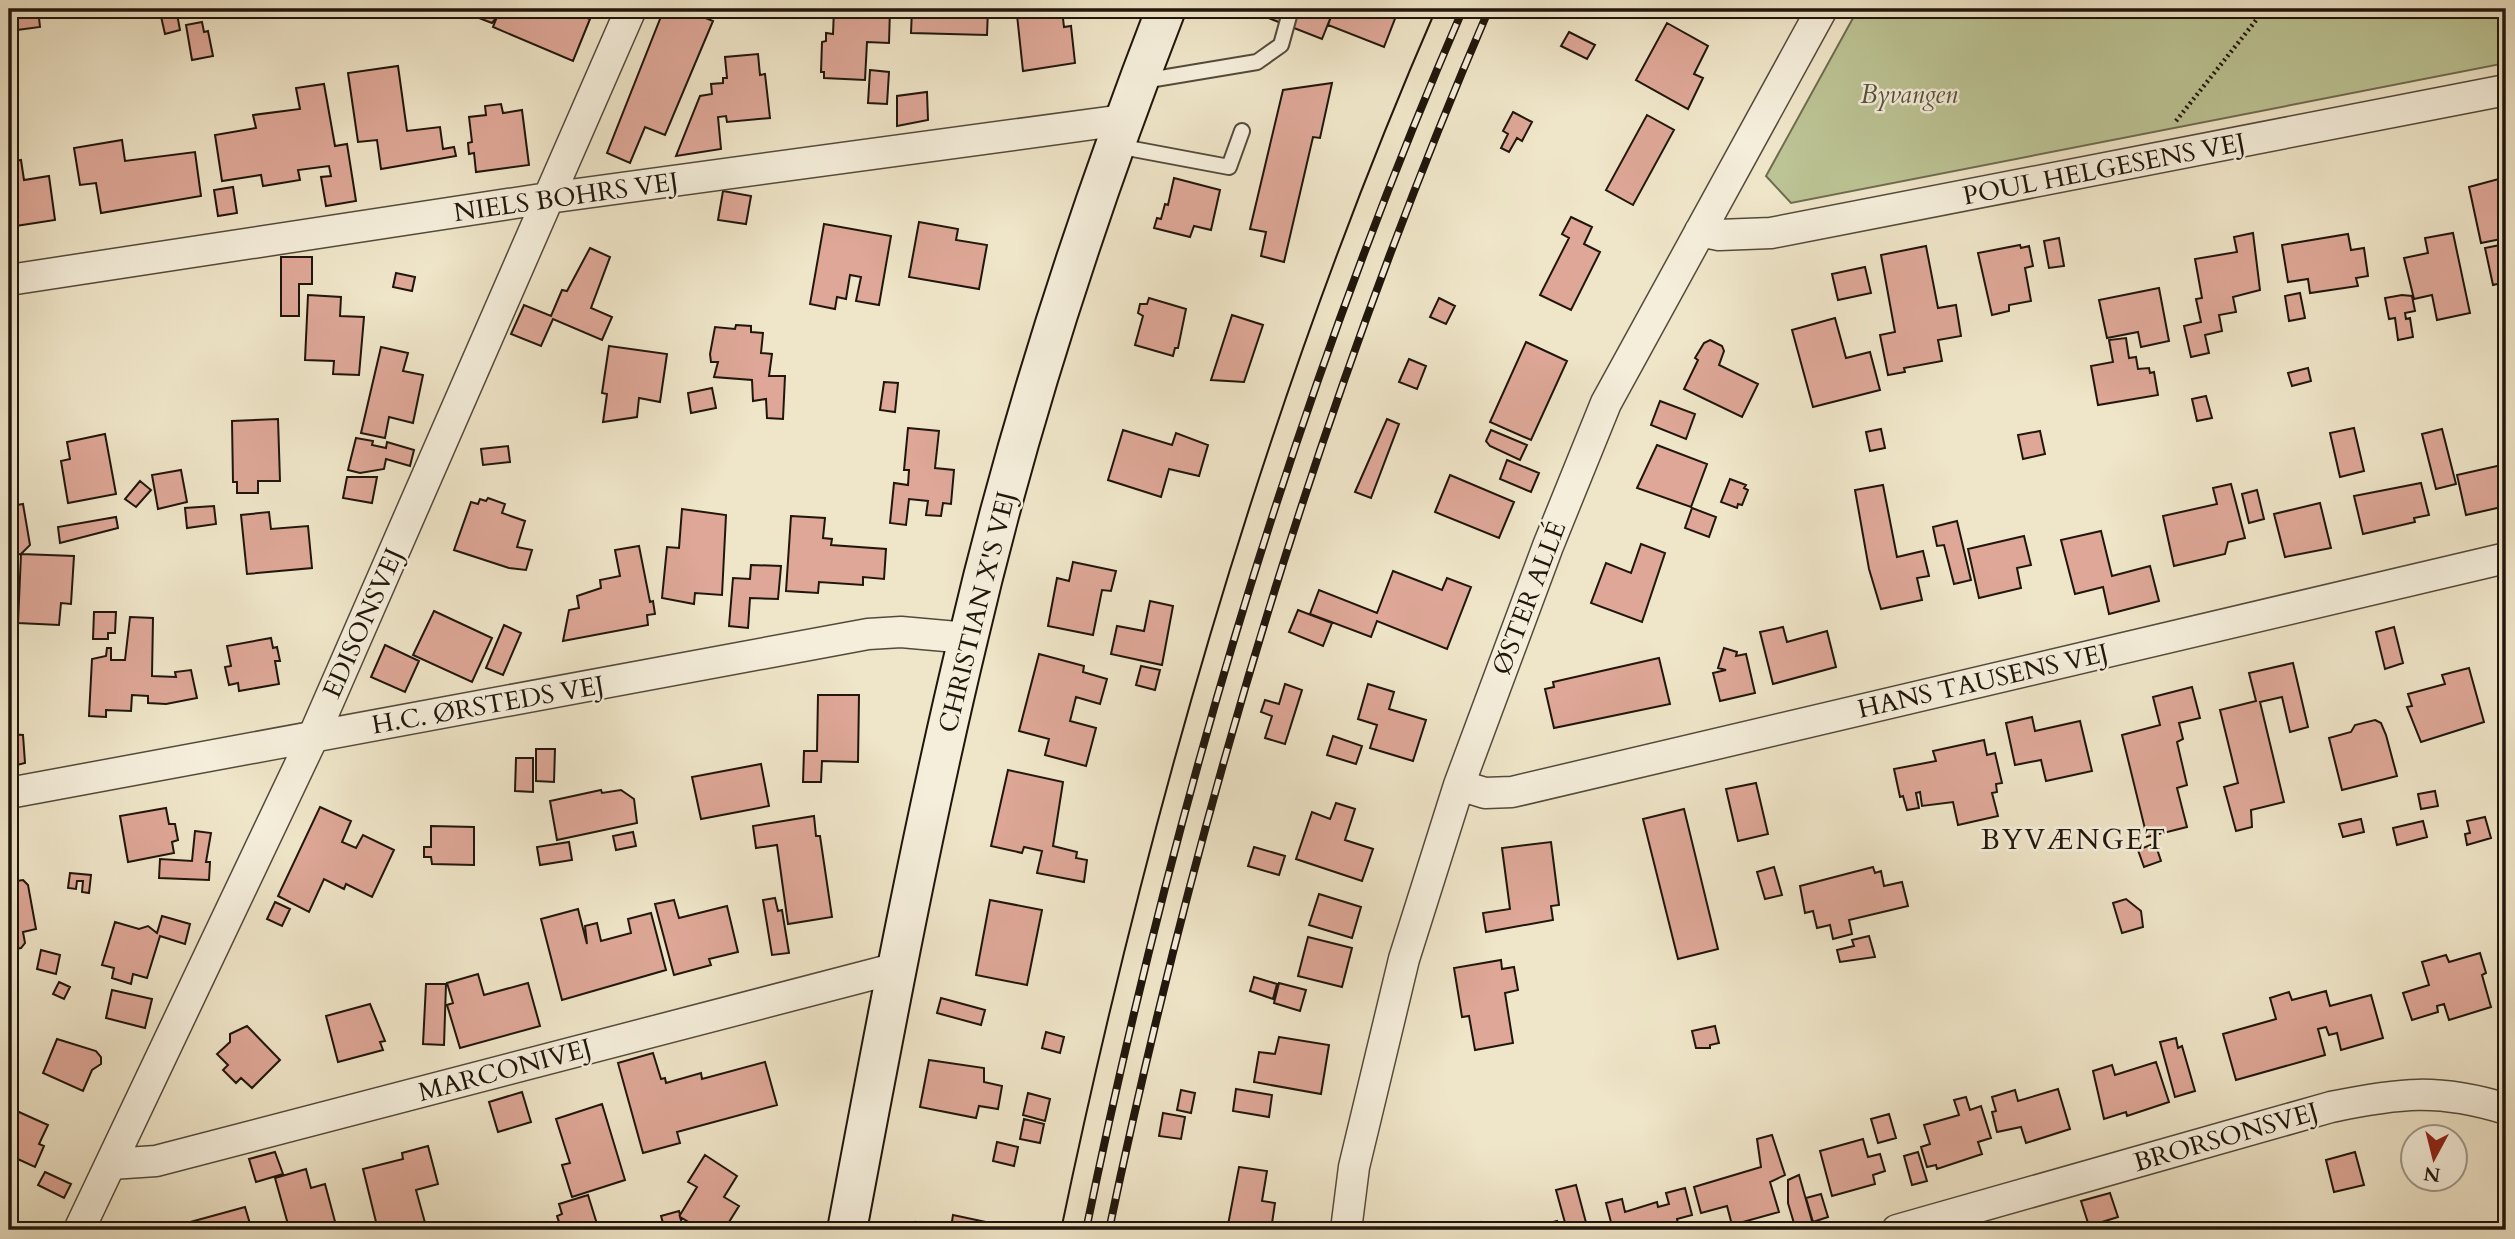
<svg xmlns="http://www.w3.org/2000/svg" width="2515" height="1239" font-family="Cardo,serif">
<style>
.green{fill:#bcc394;stroke:#6e6c50;stroke-width:2}
.building{fill:#dea797;stroke:#20160c;stroke-width:2}
.lines{fill:none;stroke-linecap:round;stroke-linejoin:round}
.lane-casing{stroke:#544a3b;stroke-width:18}
.street-casing{stroke:#544a3b;stroke-width:33}
.secondary-casing{stroke:#20160c;stroke-width:42}
.path{stroke:#20160c;stroke-width:4.5;stroke-dasharray:2 3.5;stroke-linecap:butt}
.lane{stroke:#f5eedb;stroke-width:14}
.street{stroke:#f5eedb;stroke-width:30}
.secondary{stroke:#f5eedb;stroke-width:38}
.tram{stroke:#20160c;stroke-width:2}
.rail-casing{stroke:#20160c;stroke-width:8}
.rail{stroke:#f5eedb;stroke-width:5;stroke-dasharray:16;stroke-linecap:butt}
.labels{text-anchor:middle;dominant-baseline:central;stroke-width:5;stroke-linejoin:round;paint-order:stroke}
.park-label{font-size:26px;font-style:italic;fill:#57533c;stroke:#f5eedb}
.street-label{font-size:26px;fill:#20160c;stroke:#f5eedb}
.neighbourhood-label{font-size:28px;letter-spacing:2px;fill:#20160c;stroke:#f5eedb}
</style>
<rect width="100%" height="100%" fill="#efe5c8"/>
<filter id="stains"><feTurbulence type="fractalNoise" baseFrequency=".00286" numOctaves="4"/><feColorMatrix values="0 0 0 0 .2 0 0 0 0 .09 0 0 0 0 .02 0 0 0 .5 -.17"/></filter>
<radialGradient id="worn" r=".72"><stop offset=".6" stop-color="#630" stop-opacity="0"/><stop offset="1" stop-color="#630" stop-opacity=".3"/></radialGradient>
<path class="green" d="M1858,9h648v54l-715,140 -25,-27z"/>
<path class="building" d="M9,9h29l2,18 -31,4z
M176,9l4,21 -15,4 -5,-22z
M474,9h104l-2,5 14,5 -17,42 -80,-34 4,-10 -5,6 -21,-8z
M664,9h20l29,12 -48,114 -20,-8 -15,36 -23,-10z
M834,9h56l-1,34 -22,-1 -2,38 -41,-2v-6h-3l1,-30 4,-1v-8l7,1z
M912,9h76l-1,26 -76,-2z
M1270,9h64l-12,30 -56,-22z
M1334,9h55l-1,4 8,3 -12,31 -56,-22z
M1062,10l2,17 7,-1 4,37 -52,8 -6,-56z
M202,22l2,10 4,-1 5,25 -21,4 -6,-35z
M1667,23l41,23 -14,28 9,4 -15,31 -52,-29z
M1569,32l26,13 -8,14 -26,-13z
M758,54l2,21 5,-1 5,44 -43,4 -1,-6 -8,1 3,32 -45,7 24,-60 12,-2 -1,-10 12,-1v-5h4l-2,-21z
M398,66l9,65 33,-4 3,22 11,-2 2,9 -75,13 -4,-29 -19,2 -10,-69z
M870,70l19,2 -2,32 -19,-1z
M1332,83l-12,55 -7,-1 -29,125 -23,-6 5,-24 -16,-3 33,-139z
M324,84l11,62 12,-2 9,57 -30,5 -5,-29 10,-1 -2,-10 -31,4 2,10 -37,6 -2,-11 -39,6 -7,-46 41,-7 -3,-13 47,-6 -4,-21z
M927,92l1,28 -31,6v-30z
M501,104l2,9 19,-3 7,55 -53,7 -2,-19 -5,1 -1,-11 4,-1 -3,-25 17,-2 -1,-9z
M1513,112l19,10 -10,19 -5,-3 -8,14 -8,-4 7,-14 -5,-3z
M1647,115l27,15 -41,75 -27,-15z
M122,140l3,21 70,-9 6,44 -100,17 -5,-30 -16,2 -6,-37z
M21,160l3,20 25,-4 6,44 -46,7v-65z
M2506,177v61l-25,5 -12,-56z
M1174,178l46,12 -9,40 -17,-4 -4,11 -36,-9 3,-10 4,1 4,-15 3,1z
M233,187l4,26 -19,3 -4,-26z
M723,191l28,5 -5,28 -28,-4z
M1571,217l21,10 -8,17 16,8 -29,58 -31,-15 29,-57 -7,-4z
M919,222l39,7 -2,11 31,5 -8,44 -70,-12z
M824,224l67,12 -12,69 -23,-4 5,-24 -11,-2 -4,24 -9,-2 -2,12 -25,-5z
M2253,233l7,57 -27,7 3,15 -17,3 3,16 -17,4 4,18 -18,4 -7,-31 17,-4 -5,-23 6,-1 -7,-39 42,-7 -3,-15z
M2453,233l17,80 -33,7 -5,-25 -18,4 -10,-41 24,-5 -3,-15z
M2348,234l3,16 13,-2 4,28 -12,2 2,8 -48,7 -2,-14 -20,3 -6,-37z
M2059,238l5,28 -15,2 -5,-27z
M2505,244l1,38 -13,3 -8,-37z
M2020,245l1,3 8,-2 4,20 -8,2 6,33 -22,4v6l-17,4 -14,-62z
M1926,246l12,62 18,-3 5,31 -23,4 4,21 -38,7 1,4 -17,3 -8,-40 15,-3 -14,-77z
M590,248l20,9 -19,51 21,9 -10,23 -49,-21 -12,27 -30,-12 13,-29 27,11 11,-26 5,1z
M281,257h31v27h-13v32h-18z
M1865,267l6,26 -33,7 -6,-26z
M396,273l19,4 -3,14 -19,-4z
M2159,288l10,53 -28,6 -3,-15 -31,6 -8,-38z
M2300,293l5,25 -16,3 -4,-25z
M308,295l33,2 -1,19 24,1 -5,58 -26,-1 1,-13 -29,-1z
M2402,295l10,1 3,15 -10,2 1,6 4,-1 3,19 -15,3 -3,-22 -6,1 -4,-21z
M1149,298l37,11 -8,39h-3l-2,8 -38,-11 8,-29 -5,-3 2,-9h7z
M1439,298l16,8 -9,18 -16,-7z
M1232,315l31,10 -19,57 -33,-2z
M1835,318l11,40 24,-6 10,38 -67,17 -21,-77z
M736,325l15,1v6l12,1 -2,20 11,1 -3,22h16l-2,43 -16,-1 -1,-19 -13,2 -1,-21 -38,-3 4,-15h-7l-1,-8 5,-27 20,2z
M2126,338l3,20 7,-1 2,12 11,-1 1,5 4,-1 4,23 -60,10 -7,-39 22,-4 -4,-22z
M1710,340l12,6 2,5 -5,14 39,19 -16,33 -58,-28 14,-29 -3,-2 9,-15z
M1526,342l41,19 -36,79 -41,-18z
M609,346l58,8 -7,48 -21,-4 -2,19 -34,5 4,-28 -5,-1z
M381,347l27,6 -5,18 20,4 -10,48 -24,-6 -4,21 -24,-5z
M1409,359l17,7 -9,23 -18,-7z
M2308,368l3,13 -19,5 -4,-13z
M884,382l14,1 -3,29 -15,-2z
M712,388l4,20 -25,5 -3,-20z
M2206,396l6,22 -15,3 -5,-22z
M1660,401l35,13 -9,25 -35,-14z
M278,419l2,62h-22v12h-21v-11h-4l-1,-61z
M1387,419l12,5 -28,74 -16,-6z
M908,428l31,3 -4,37 19,2 -3,34 -8,-1 -2,13 -15,-1 2,-14 -19,-2 -3,26 -16,-2 4,-40 14,2 1,-15h-5z
M2354,428l10,43 -24,6 -10,-44z
M1881,429l4,19 -15,3 -4,-19z
M2442,429l14,55 -20,5 -14,-55z
M1123,430l49,15 4,-12 32,12 -9,31 -30,-7 -8,28 -53,-17z
M1491,430l36,15 -7,15 -30,-14 -4,-5z
M2040,431l5,23 -22,5 -5,-24z
M105,434l11,60 -48,9 -7,-42 9,-2 -3,-17z
M356,438l17,3 -1,4 14,3 1,-6 27,8 -4,16 -24,-7 -2,10 -24,4 -12,-3z
M1657,445l50,19 -16,43 -54,-19z
M508,446l2,16 -27,3 -2,-16z
M1507,460l32,13 -8,19 -31,-13z
M2506,464v42l-40,9 -9,-40z
M181,470l6,32 -29,7 -6,-34z
M1450,475l64,27 -15,36 -64,-26z
M347,477h30l-5,26 -29,-5z
M1730,479l16,6 -2,3 4,2 -6,15 -4,-1 -1,4 -16,-6z
M140,481l11,9 -15,17 -11,-8z
M2421,483l8,32 -15,3 1,4 -52,12 -9,-38z
M2231,484l14,54 -17,4 -3,12 -51,12 -11,-50 54,-12 -4,-16z
M1883,485l14,72 26,-6 6,25 -12,2 5,22 -41,9 -12,-40 -14,-79z
M2257,490l7,29 -15,4 -7,-29z
M488,498l17,6 -3,9 23,8 -8,26 15,3 -6,20 -17,-2 -55,-18 17,-48 7,2 2,-5 6,2z
M2320,503l11,45 -46,9 -11,-43z
M23,504l7,41 -9,9 -6,1 -1,6h-5l2,-55z
M214,506l2,18 -29,4 -2,-20z
M1692,508l24,9 -7,20 -24,-9z
M682,509l44,6 -4,80 -27,-2 -1,11 -32,-6 5,-51 12,1z
M269,512l2,17 37,-3 4,42 -65,6 -6,-59z
M791,516l34,2 -2,20 9,1 -1,6 55,4 -2,30 -21,-2v8l-44,-3 -1,11 -32,-2z
M116,517l2,11 -58,15 -2,-16z
M1957,521l14,59 -17,4 -10,-39 -7,1 -4,-19z
M2101,531l11,45 38,-10 9,35 -50,13 -6,-27 -28,7 -14,-54z
M2024,536l7,29 -14,3 4,20 -42,10 -11,-49z
M1641,544l24,9 -23,69 -51,-19 15,-40 25,10z
M639,546l11,56 3,-1 2,13 -8,1 1,10 -85,16 6,-31 10,-2 -2,-12 24,-8 -1,-8 20,-4 -5,-26z
M21,554l53,2 -3,48 -10,-1 -2,22 -41,-2z
M1073,562l43,9 -5,20 -9,-1 -9,45 -45,-9 9,-48 12,3z
M751,565l30,1 -3,33 -28,-1 -2,30 -19,-2 4,-48 17,1z
M1393,571l49,19 5,-12 24,9 -24,62 -70,-28 -6,16 -61,-23 9,-24 58,23z
M1150,601l23,5 -11,59 -51,-11 6,-28 27,5z
M1298,610l34,13 -9,23 -34,-14z
M434,611l58,27 -20,44 -59,-27z
M94,612h22l-1,21h-7v6h-15z
M130,617l23,1 -1,58 24,1 -1,-5 16,-2 6,28 -31,6 -18,-1v-7l-16,-1 -1,16 -25,-1v7l-17,-1 3,-57 14,-3 1,-8h4v12h14z
M504,625l17,8 -18,42 -17,-7z
M1783,627l4,15 40,-11 9,36 -63,17 -13,-52z
M2394,627l9,36 -18,6 -9,-37z
M271,638l2,10 4,-1 3,14h-5l4,23 -40,7 -1,-8 -9,2 -4,-18 6,-1 -4,-20z
M385,645l34,16 -14,31 -34,-15z
M1724,648l13,4 -1,4 10,-2 9,39 -35,8 -7,-28 13,-3 -8,-2z
M1039,654l45,12 -1,6 24,7 -7,25 -24,-7 -6,24 26,7 -10,38 -41,-11 4,-16 -30,-8z
M1659,658l11,46 -116,24 -9,-39 9,-2 -1,-5z
M2293,663l15,64 -18,5 -8,-35 -22,5 24,100 -33,8 1,17 -16,4 -12,-44 14,-4 -18,-73 36,-9 -7,-28z
M1141,666l19,4 -5,20 -19,-5z
M2469,668l15,54 -63,20 -14,-35 5,-1 -4,-12 37,-10 -3,-9z
M1285,684l17,6 -17,54 -20,-6 7,-22 -11,-4 4,-12 14,4z
M1368,684l26,8 -5,17 37,11 -13,41 -43,-13 7,-23 -19,-6z
M2192,687l8,31 -21,5 4,16 -6,3 10,43 -10,3 10,39 -40,10 -25,-102 38,-10 -7,-28z
M818,695h41l-1,67 -36,-1 -1,21h-18l1,-31h13z
M2032,717l3,14 45,-10 12,50 -46,10 -5,-21 -26,5 -9,-42z
M2375,720l6,3 5,12 11,41 -55,14 -13,-52 22,-6 4,-7z
M9,734l14,1 2,28 -16,4z
M1333,736l29,10 -6,18 -29,-9z
M1984,740l3,15 8,-2 7,30 -6,1 1,8 -5,1 6,23 -40,9 -5,-23 -31,4 -2,-14 -4,1 3,15 -12,2 -4,-14 -3,1 -6,-28 42,-8 -3,-10z
M536,749h19l-1,33 -18,-1z
M516,758h17v34l-18,-1z
M761,764l8,42 -68,13 -9,-42z
M1008,770l55,12 -10,64 24,6 -1,6 11,2 -3,22 -47,-9 5,-22 -18,-4 -2,6 -31,-7z
M1756,783l12,51 -30,7 -12,-52z
M601,790l1,3 19,-3 13,9 3,24 -80,17 -7,-39z
M2435,791l3,15 -17,3 -3,-15z
M1336,803l19,6 -10,31 28,9 -11,32 -66,-22 16,-47 18,7z
M320,807l31,14 -9,21 14,6 7,-13 31,15 -22,47 -26,-13 -2,5 -20,-10 -15,33 -31,-16z
M166,808l3,16h6l3,16 -6,2 2,11 -46,9 -8,-46z
M1684,809l34,140 -40,10 -35,-140z
M814,816l2,20h4l12,81 -44,7 -11,-79 -21,3 -3,-22z
M2485,817l6,21 -24,7 -2,-11 5,-1 -3,-12z
M2361,819l3,13 -21,5 -4,-13z
M2423,821l4,16 -30,8 -4,-17z
M431,826l43,1v38l-42,-1 -1,-7h-7v-10h7z
M195,831l16,2 -5,29h4l-1,18 -50,-2 1,-19 32,2z
M633,832l3,14 -20,4 -3,-14z
M569,842l3,18 -32,5 -3,-18z
M1551,842l8,63 -8,1 2,14 -67,12 -3,-19 27,-4 -8,-61z
M2155,843l6,18 -17,6 -6,-17z
M1254,847l31,9 -6,19 -31,-9z
M1774,867l8,28 -17,4 -8,-27z
M1873,867l2,6 6,-2 3,15 18,-4 6,24 -59,14 3,14 -19,5 -3,-14 -13,3 -4,-17 -8,2 -5,-27z
M70,873l21,2 -2,18 -7,-1 1,-11h-6l-1,8 -8,-1z
M23,880l5,5 8,44 -13,3 2,11 -4,5 -12,2v-68z
M1319,894l42,13 -9,31 -43,-13z
M775,898l3,13 4,-1 7,43 -17,2 -9,-55z
M2126,899l15,12 2,16 -21,6 -9,-30z
M674,900l5,18 48,-12 11,46 -29,7 2,6 -37,10 -19,-71z
M990,900l52,10 -15,75 -51,-10z
M275,902l15,7 -8,17 -15,-7z
M578,909l9,35 -2,-18 12,-3 4,18 30,-8 -3,-14 23,-6 15,57 -104,30 -21,-81z
M162,916l28,8 -5,20 -25,-8 -13,42 -14,-4 -2,10 -19,-6 2,-10 -12,-3 13,-43 24,7 9,-3 9,7z
M1869,936l6,21 -35,5 -3,-12 17,-4 -2,-6z
M1308,937l44,11 -10,39 -44,-11z
M41,950l19,5 -4,19 -19,-5z
M2480,953l6,20 -4,2 9,32 -42,13 -5,-16 -7,2 1,6 -26,8 -9,-27 26,-8 -7,-23 24,-7 3,7z
M1501,960l1,9 12,-2 4,23 -13,3 8,50 -38,7 -6,-34 -7,1 -8,-49z
M478,974l6,21 44,-12 12,43 -80,22 -13,-43 6,-2 -6,-20z
M1254,977l23,7 -4,15 -23,-8z
M59,982l11,5 -6,12 -11,-5z
M1279,983l27,7 -6,21 -26,-8z
M426,984h20l-2,61 -21,-1z
M112,990l40,9 -7,29 -39,-10z
M2326,991l4,15 41,-11 12,43 -42,12 -4,-17 -8,2 -3,-8 -8,2 7,26 -89,25 -13,-46 53,-15 -6,-21 19,-6 3,8z
M941,998l44,12 -4,15 -44,-12z
M370,1004l15,37 -5,1 3,8 -45,12 -12,-46z
M247,1026l33,34 -28,28 -11,-10 -5,5 -13,-13 5,-5 -11,-11 13,-12v-8z
M1715,1026l4,17 -9,2v3h-14l-4,-17z
M1046,1032l18,5 -4,16 -18,-5z
M1279,1037l50,8 -8,49 -67,-12 5,-30 16,2z
M2176,1038l2,10 4,-2 13,45 -20,6 -15,-55z
M57,1039l39,12 5,6v7l-9,6 -9,21 -40,-18z
M653,1053l8,26 4,-1 1,5 35,-10 1,6 63,-17 12,43 -100,27 3,11 -37,10 -25,-90z
M929,1060l55,8v14l18,4 -4,23 -19,-3 -3,12 -56,-11z
M2156,1062l13,40 -42,14 -1,-4 -22,7 -11,-48 19,-6 3,10z
M1236,1089l36,6 -3,22 -36,-6z
M2058,1089l12,40 -44,14 -5,-16 -24,5 -5,-20 4,-1 -4,-14 23,-7 3,11z
M1181,1090l14,3 -4,20 -14,-3z
M522,1092l9,30 -33,10 -9,-30z
M1028,1093l22,6 -5,22 -22,-6z
M1966,1097l4,13 11,-4 10,32 -13,4 4,12 -45,15 -1,-4 -9,2 -6,-20 9,-3 -6,-19 35,-10 -5,-15z
M602,1104l23,76 -53,17 -10,-32 8,-2 -14,-44z
M10,1108l38,17 -9,19 5,2 -9,21 -26,-12z
M1163,1113l22,4 -4,22 -22,-3z
M1889,1114l7,24 -18,5 -7,-24z
M1024,1119l20,5 -4,19 -20,-4z
M1772,1135l13,40 -15,7 9,30 -47,13 -5,-19 -26,7 -7,-26 67,-20 -4,-28z
M1863,1139l5,18 12,-3 5,17 -12,4 2,9 -43,12 -12,-45z
M997,1142l21,5 -4,19 -21,-5z
M428,1146l10,38 -22,6 11,40h-49l-15,-61 40,-10 -1,-6z
M275,1152l8,22 -27,8 -7,-23z
M1918,1152l9,29 -15,4 -8,-29z
M2355,1152l9,33 -30,7 -8,-32z
M705,1155l32,21 -13,21 15,9 -15,24h-22l-22,-13 4,13h-19l-4,-14 18,-5 1,4 17,-28 -9,-5z
M1239,1167l28,4 -5,30 13,2 -4,27h-44z
M306,1169l5,19 14,-4 12,45 -53,1 5,-2 -14,-50z
M45,1172l26,12 -7,14 -26,-13z
M1799,1175l15,53 -9,2h-9l-8,-27v-23z
M1576,1185l12,45h-21l-11,-40z
M1685,1188l7,27 -15,4 2,9 -66,2 -7,-27 16,-4 3,13 32,-10 1,5 11,-3 -3,-11z
M2110,1193l8,24 -29,9 -8,-25z
M1821,1194l7,23 -15,5 -7,-24z
M588,1195l9,29 -11,6 -25,-2 -4,-12 5,-2 -3,-10z
M245,1207l6,20 -11,3h-55l-2,-6z
M953,1215l33,7 -2,8h-69l1,-8 35,6z
M1557,1221l2,9h-37z
M1481,1222l2,8h-19l-1,-4z"/>
<g class="lines">
<g class="lane-casing">
<path id="lane" d="M1143,81l114,-19 24,-17 10,-36
M1117,146l112,21 13,-36"/>
</g>
<g class="street-casing">
<path id="street" d="M1700,231l19,4 52,-2 735,-143
M9,280l539,-82 575,-78
M1459,785l26,8 27,-1 994,-234
M9,793l859,-159 33,-2 67,6
M111,1164l45,-3 741,-193
M79,1230l234,-493 318,-728
M1346,1230l8,-63 50,-208 55,-174 89,-239 58,-143 216,-394
M1897,1230l434,-123c68,-14 107,-19 175,2"/>
</g>
<g class="secondary-casing">
<path id="secondary" d="M847,1230c37,-197 74,-396 121,-591 50,-214 119,-426 198,-630"/>
</g>
<path class="path" d="M2176,121l89,-112"/>
<use href="#lane" class="lane"/>
<use href="#street" class="street"/>
<use href="#secondary" class="secondary"/>
<path class="tram" d="M1061,1230c87,-416 205,-830 375,-1221"/>
<g class="rail-casing">
<path id="rail" d="M1086,1230c86,-417 207,-830 377,-1221
M1109,1230c88,-418 211,-829 380,-1221"/>
</g>
<use href="#rail" class="rail"/>
</g>
<g class="labels">
<g class="park-label">
<text x="1909" y="94">Byvangen</text>
</g>
<g class="street-label">
<text transform="translate(2104 169) rotate(-11)">POUL HELGESENS VEJ</text>
<text transform="translate(566 197) rotate(-8)">NIELS BOHRS VEJ</text>
<text transform="translate(1529 598) rotate(-69)">ØSTER ALLÉ</text>
<text transform="translate(977 612) rotate(-76)">CHRISTIAN X'S VEJ</text>
<text transform="translate(363 623) rotate(-66)">EDISONSVEJ</text>
<text transform="translate(1983 681) rotate(-13)">HANS TAUSENS VEJ</text>
<text transform="translate(488 705) rotate(-10)">H.C. ØRSTEDS VEJ</text>
<text transform="translate(505 1070) rotate(-15)">MARCONIVEJ</text>
<text transform="translate(2226 1137) rotate(-16)">BRORSONSVEJ</text>
</g>
<g class="neighbourhood-label">
<text x="2074" y="840">BYVÆNGET</text>
</g>
</g>
<rect width="2515" height="1239" fill="none" stroke="#efe5c8" stroke-width="35"/>
<rect x="10" y="10" width="2494" height="1218" fill="none" stroke="#20160c" stroke-width="3.5"/>
<rect x="18" y="18" width="2480" height="1204" fill="none" stroke="#20160c" stroke-width="2"/>
<g transform="translate(2434 1158) rotate(187)"><circle r="33" fill="#f5eedb" stroke="#a09888" stroke-width="2"/>
<path d="M0-5L12 26L0 18L-12 26Z" fill="#8f2418"/>
<text y="-10" font-size="19" font-weight="bold" text-anchor="middle" fill="#20160c">N</text>
</g>
<rect width="100%" height="100%" filter="url(#stains)"/>
<rect width="100%" height="100%" fill="url(#worn)"/>
</svg>
